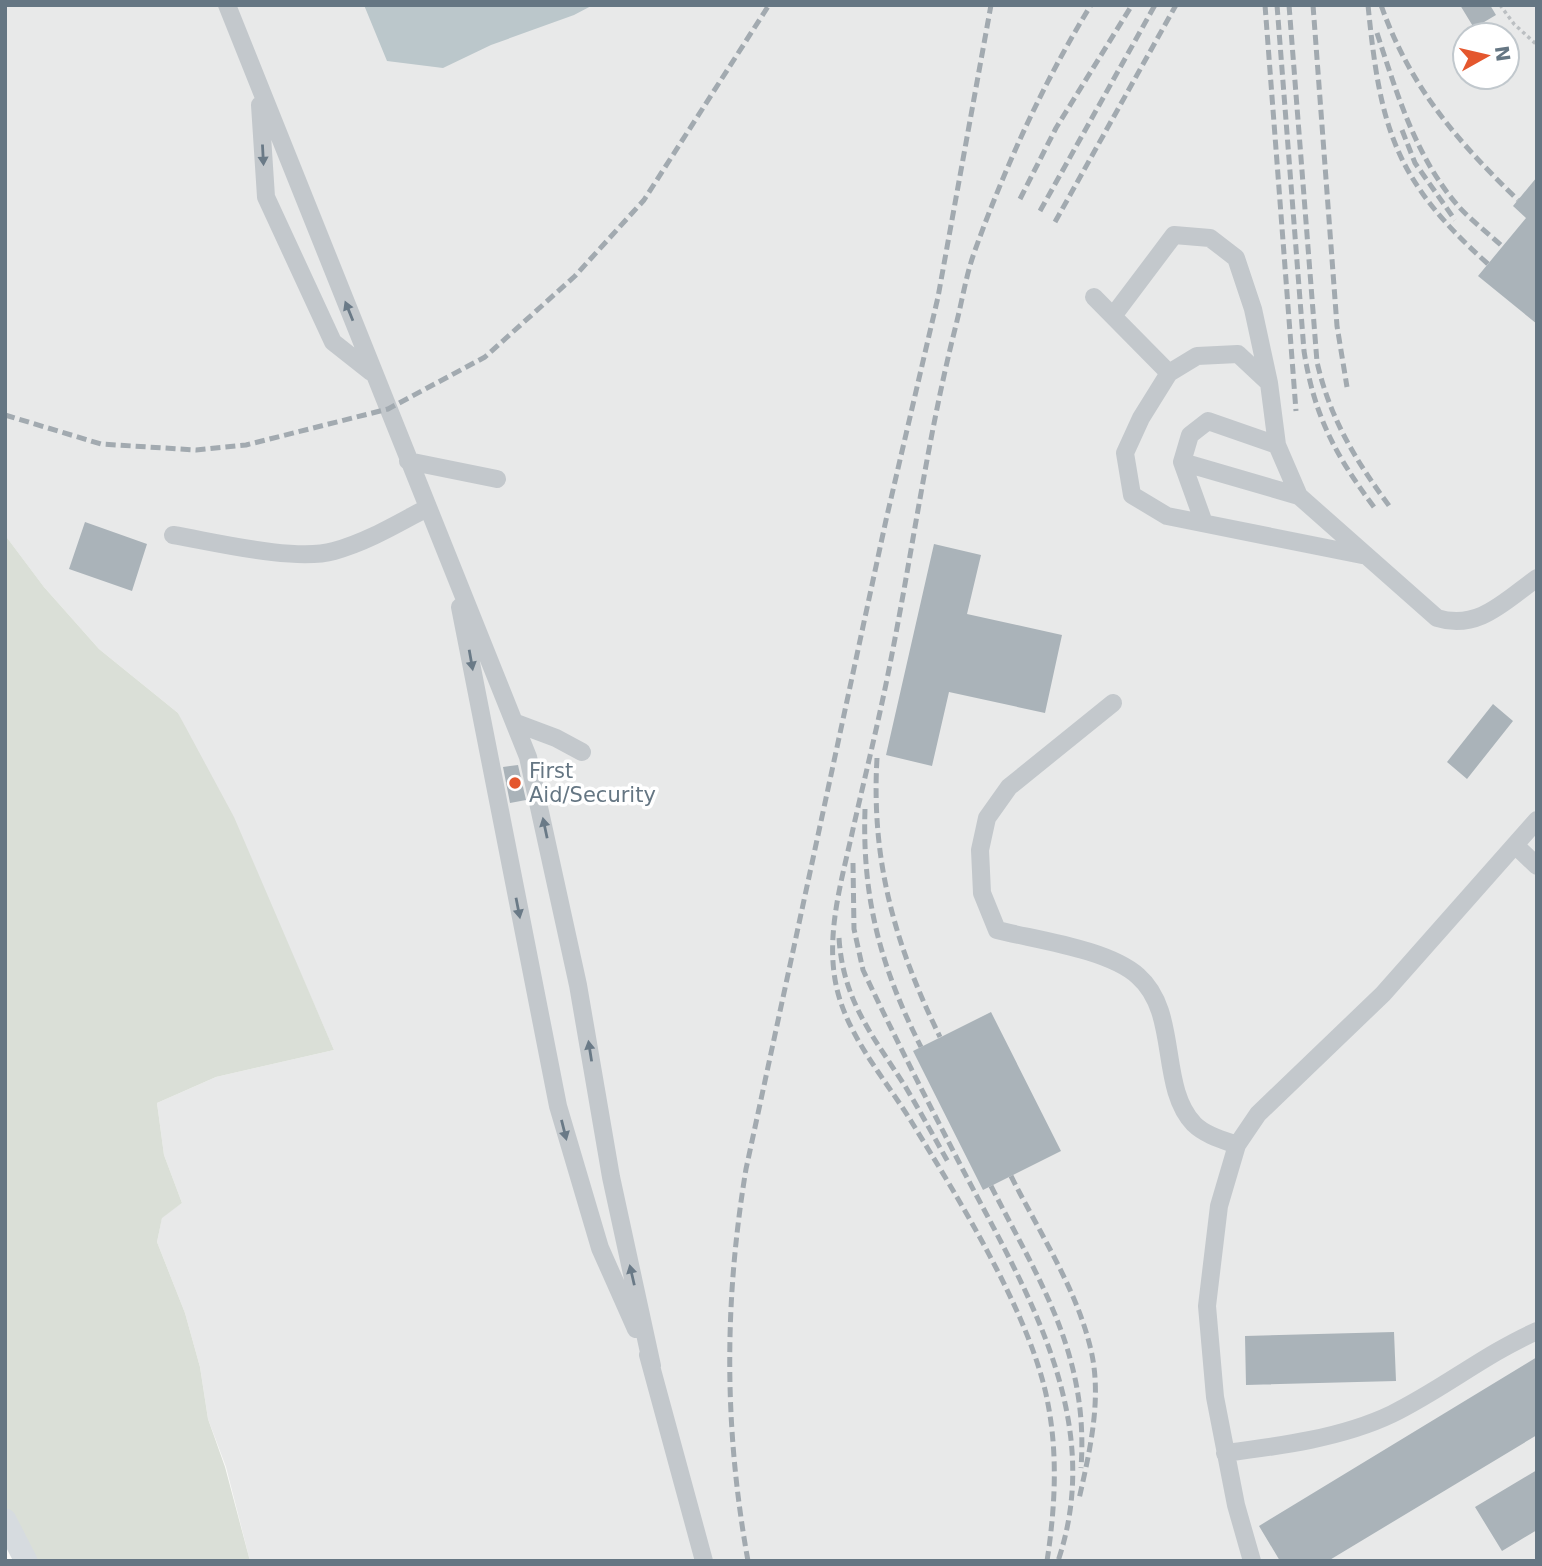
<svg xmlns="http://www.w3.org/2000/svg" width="1542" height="1566" font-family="'DejaVu Sans',sans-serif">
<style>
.built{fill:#e8e9e9;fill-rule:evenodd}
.green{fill:#dadfd7}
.water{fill:#bbc7cb}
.building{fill:#aab3b9}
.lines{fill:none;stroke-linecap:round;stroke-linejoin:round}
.path{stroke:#bbbfc2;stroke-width:3.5;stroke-dasharray:3.5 3.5;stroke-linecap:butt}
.minor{stroke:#c3c8cc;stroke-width:18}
.major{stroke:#d6dbdf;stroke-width:23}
.rail{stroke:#a2aab0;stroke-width:5;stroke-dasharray:10 5;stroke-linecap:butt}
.oneway{fill:#6a7a87}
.poi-dot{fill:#e4572e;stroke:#fff;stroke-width:2.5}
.labels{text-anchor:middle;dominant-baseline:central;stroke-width:7;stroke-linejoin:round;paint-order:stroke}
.poi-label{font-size:21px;fill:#657683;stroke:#fff;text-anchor:start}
</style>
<rect width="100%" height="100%" fill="#fafaf8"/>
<path class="built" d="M5,5h1532v1556h-1287l-24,-94 -18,-48 -8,-52 -15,-54 -28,-71 5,-25 20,-14 -18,-48 -7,-52 59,-26 118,-27 -51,-117 -105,-220 -79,-64 -55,-62 -39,-52zM1465,35h42v42h-42z"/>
<path class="green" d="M5,535l39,52 55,62 79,64 56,104 100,233 -118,27 -59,26 7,52 18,48 -20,15 -5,24 28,71 15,54 8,52 17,48 25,94h-223l-22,-44z"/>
<path class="water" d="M364,5h229l-19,10 -83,30 -48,23 -56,-7z"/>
<path class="building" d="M1460,5h30l6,10 -22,13z
M1537,177v147l-59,-48 48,-58 -13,-12z
M85,522l62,22 -15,47 -63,-22z
M934,544l47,11 -14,59 95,21 -17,78 -96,-21 -17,74 -46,-11z
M1493,704l20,17 -46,58 -20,-17z
M518,765l8,35 -16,3 -7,-36z
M991,1012l70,139 -78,39 -70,-139z
M1394,1332l2,49 -150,4 -1,-49z
M1537,1357v78l-209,126h-48l-21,-35z
M1537,1470v60l-35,21 -27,-44z"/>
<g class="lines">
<path class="path" d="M1500,5l14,19 23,21"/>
<path class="minor" d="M227,5l301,752 50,228 33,192 41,189
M260,105l6,92 67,145 38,30
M1094,297l75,76
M1113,316l61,-81 36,3 26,20 17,51 16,74
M408,461l89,18
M1182,462l117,34
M1204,523l-22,-61 8,-27 18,-14 69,24
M173,535c42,7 122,27 161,16 33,-9 63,-27 93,-43
M1362,555l-195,-39 -35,-21 -7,-42 16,-35 28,-45 28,-17 41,-2 31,29 8,62 22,51 138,122c41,13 68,-17 100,-40
M460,607l98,499 42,142 36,81
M1113,703l-104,84 -22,31 -7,32 2,43 15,37c39,10 111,19 141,46 42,37 20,110 56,148 11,11 29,16 43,21
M516,723l40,15 26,14
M1516,846l21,20
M648,1355l56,206
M1225,1453c55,-7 117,-15 167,-39 51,-25 93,-60 145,-83
M1252,1561l-16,-56 -21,-108 -8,-91 12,-100 18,-61 21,-31 125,-120 154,-174"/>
<path class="major" d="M5,1520l21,41"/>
<path class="rail" d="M1265,5l31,406
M1277,5l27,346c10,64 31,104 70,156
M1289,5l28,357c13,57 39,99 73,145
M1313,5l24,321 10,61
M1368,5c12,122 26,175 120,259
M1381,5c29,82 76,136 137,195
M1377,33c20,61 39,125 82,174 13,14 29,26 44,40
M1402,130l13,33 40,57
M1020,199l36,-71 76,-123
M1040,211l115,-206
M1055,222l121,-217
M5,415l96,29 95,6 50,-5 142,-36 97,-52 90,-81 69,-76 125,-195
M877,758c-6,103 18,187 63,279
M865,809c-3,90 16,159 56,238
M853,863l1,66 9,41c32,68 66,134 100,200 64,122 143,250 95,391
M839,938c4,63 34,98 66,148 15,25 29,51 43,76
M1011,1176c27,54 64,110 79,170 13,50 0,104 -11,153
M991,1186c49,96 98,169 90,282
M748,1561c-24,-133 -24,-259 -2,-392l140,-649 52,-223 53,-292
M1047,1561c8,-52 11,-105 1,-157 -16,-88 -90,-206 -137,-283 -24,-39 -57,-77 -71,-121 -18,-56 1,-116 13,-171 13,-57 27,-113 38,-170 22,-111 37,-224 65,-334 6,-24 10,-49 18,-72 31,-86 69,-170 117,-248"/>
</g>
<defs><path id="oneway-solid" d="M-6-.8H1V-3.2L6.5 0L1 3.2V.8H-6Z" transform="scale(1.75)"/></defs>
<g class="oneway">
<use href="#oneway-solid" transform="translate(263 155) rotate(87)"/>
<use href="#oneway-solid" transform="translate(349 311) rotate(-112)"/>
<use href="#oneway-solid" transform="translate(471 660) rotate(80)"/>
<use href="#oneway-solid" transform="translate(545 828) rotate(-102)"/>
<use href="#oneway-solid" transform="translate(518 908) rotate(79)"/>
<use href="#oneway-solid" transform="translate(590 1051) rotate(-99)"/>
<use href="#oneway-solid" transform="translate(564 1130) rotate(76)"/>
<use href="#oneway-solid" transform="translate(632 1275) rotate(-103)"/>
</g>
<circle class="poi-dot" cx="515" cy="783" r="7"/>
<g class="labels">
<g class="poi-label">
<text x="529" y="771">First<tspan x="529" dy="24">Aid/Security</tspan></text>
</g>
</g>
<rect width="1542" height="1566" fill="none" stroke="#657683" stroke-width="14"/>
<g transform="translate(1486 56) rotate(82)"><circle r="33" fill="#ffffff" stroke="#c1c8cd" stroke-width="2"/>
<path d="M0-5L12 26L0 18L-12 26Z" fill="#e4572e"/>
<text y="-10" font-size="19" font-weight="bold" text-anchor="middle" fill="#657683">N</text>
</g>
</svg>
